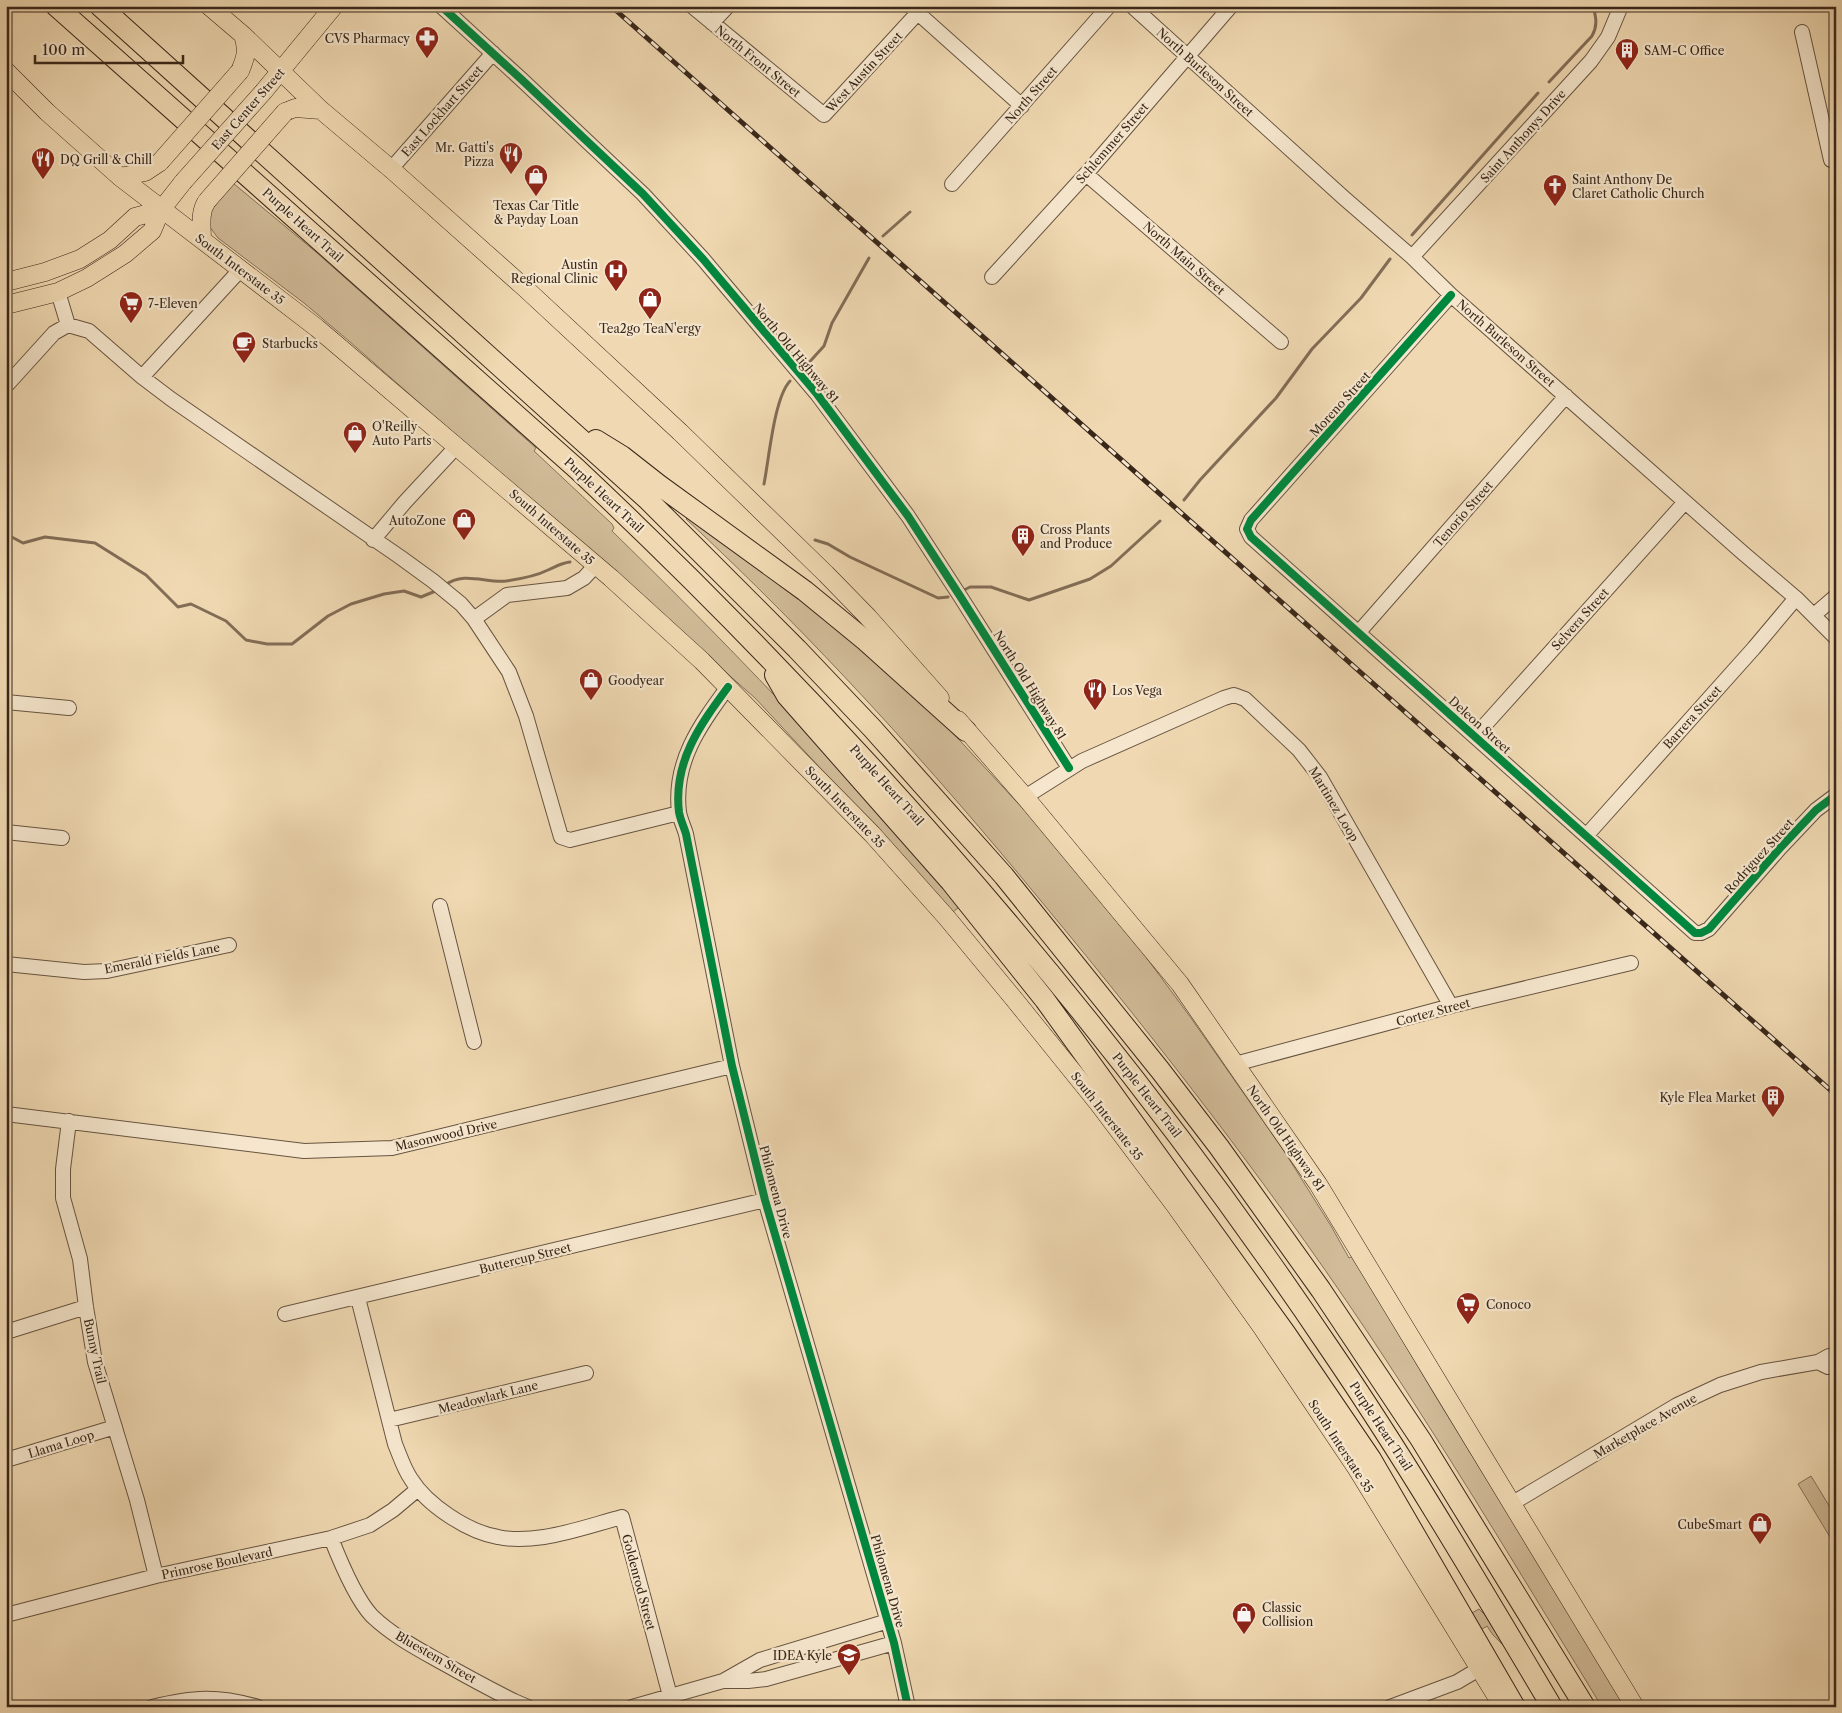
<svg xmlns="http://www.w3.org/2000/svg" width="1842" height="1713" font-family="'Libre Caslon Text',serif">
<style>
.green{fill:#d1bb98;stroke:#857159}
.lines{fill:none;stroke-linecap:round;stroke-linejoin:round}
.stream{stroke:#826d56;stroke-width:3}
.minor-casing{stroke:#675440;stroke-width:16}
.major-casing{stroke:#39271a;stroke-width:19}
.highway-casing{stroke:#39271a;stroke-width:22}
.minor{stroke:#f5e6cd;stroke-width:14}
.major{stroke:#f0d9b2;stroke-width:18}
.highway{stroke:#f0d9b2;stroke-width:20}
.rail-casing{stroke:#39271a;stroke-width:5}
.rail{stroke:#f5e6cd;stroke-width:3;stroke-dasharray:9;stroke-linecap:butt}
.major-bridge-casing{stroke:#39271a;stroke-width:19;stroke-linecap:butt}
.major-bridge{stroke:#f0d9b2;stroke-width:18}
.cycleway-casing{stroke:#f5e6cd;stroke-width:11}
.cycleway{stroke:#00873e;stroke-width:8}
.labels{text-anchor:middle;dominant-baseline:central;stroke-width:4.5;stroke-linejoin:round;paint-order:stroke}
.poi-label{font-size:12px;fill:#39271a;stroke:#f5e6cd;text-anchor:start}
.street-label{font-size:12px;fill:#39271a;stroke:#f5e6cd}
</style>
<rect width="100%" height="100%" fill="#f0d9b2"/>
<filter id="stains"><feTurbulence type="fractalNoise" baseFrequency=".004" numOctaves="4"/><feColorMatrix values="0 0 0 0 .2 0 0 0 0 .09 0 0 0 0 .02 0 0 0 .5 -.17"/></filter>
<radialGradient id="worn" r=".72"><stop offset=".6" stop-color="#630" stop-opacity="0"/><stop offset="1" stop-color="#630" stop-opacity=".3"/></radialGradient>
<path class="green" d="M233,183l83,69 220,196 -2,3 78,73 2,4 -2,3c80,78 158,158 233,240 39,44 76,89 113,134v3l-5,4 238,299 -329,-398 -107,-115 -406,-357 -45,-38 -86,-65 -9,-12v-13z
M688,517l103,68 148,133 100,108 90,108 62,84 93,133 47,75 18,32 4,-2 80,136 193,315h-24c-71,-116 -141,-233 -216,-347 -105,-160 -223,-312 -345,-459 -110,-134 -228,-264 -355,-382z
M1811,1476l25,41v30l-38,-63z
M1479,1609l6,6 20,32 -12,-12 -6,-9 -8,5 -9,-17z"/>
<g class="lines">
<path class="stream" d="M1549,82l43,-46c6,-11 4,-19 1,-30
M1412,235l126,-142
M883,236l27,-24
M804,368l20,-22 8,-23 37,-65
M764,484c5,-25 10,-86 26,-103
M1184,500l16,-20 76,-82 36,-49 49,-51 29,-39
M6,534l17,9 22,-6 50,6 51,32 32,32 13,-3 35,17 20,19 21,4h25l36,-28 23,-12 33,-10 20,-3 17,6 17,-7
M815,540l13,4 22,13 88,41 10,-1
M445,585c19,-14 40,-2 61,-4 14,-2 30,-5 42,-11 9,-4 13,-7 22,-8
M964,590l6,-3h21l38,13 61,-21 21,-13 49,-45"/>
<g class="minor-casing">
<path id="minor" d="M441,6l80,73 122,115 60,65 114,135 91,122 52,80 109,172
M692,6l132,109 100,-109
M910,6l112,100
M1132,6l212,192 68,59 39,38 292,258 53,45 40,40
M712,23l16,-17
M1802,32l29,128 5,-1
M391,169l102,-116
M1086,174l195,168
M952,184l157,-178
M1412,257l179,-196 17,-24 13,-31
M992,277l94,-103 145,-168
M58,292l10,33
M1451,295l-200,225 -4,9 4,8 444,396h6l8,-4 71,-81 36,-38 20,-15
M142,377l99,-108
M6,386l48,-53 14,-8 21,6 53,46 29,22 229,158 33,24 28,23 13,15 35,53 17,44 35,121 9,3 109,-27
M373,540l32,-38 52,-56
M1814,615l22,-19
M474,619l33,-24 60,-7 17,-10 12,-13
M1359,632l207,-236
M728,687c-28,38 -55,75 -49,125 1,7 5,15 7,22l46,232 33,134 129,443 14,64
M6,702l63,6
M1475,736l210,-234
M1025,797l57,-36 142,-63 10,-3 11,4 54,51 21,27 131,229
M6,832l56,6
M1586,836l168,-188 42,-50
M440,906l34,136
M6,964l78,8 23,-1 122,-26
M1235,1064l216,-58 180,-43
M6,1114l298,37 88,-3 340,-82
M69,1121l-6,48v29l17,61 6,48 9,55 42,138 19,76
M358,1298l37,146c5,12 9,25 16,35 16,26 57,53 87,58 14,3 32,2 46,0 26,-4 52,-13 78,-20l51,190
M285,1314l480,-114
M6,1332l80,-25
M1818,1362l10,5 8,-1
M389,1420l197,-47
M6,1460l109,-33
M1511,1504l166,-99 43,-20 41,-13 57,-10 11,-6h7
M331,1538c9,23 24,60 41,78 21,20 46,33 71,47 23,13 47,26 71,38l14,6
M6,1615l150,-39 175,-38 39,-13 23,-15 25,-21
M724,1681h24l18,-2 128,-36
M152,1707c41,-10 65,-12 106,0
M632,1707l91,-26 37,-21 128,-39
M1390,1707l67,-25 22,-13"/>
</g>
<g class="major-casing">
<path id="major" d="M209,6l34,29 78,75 70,59 135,120 154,143 146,142 42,43 72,81
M6,71l41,41 73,65 197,151 294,250 91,83 170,173 75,84 67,81 84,104 76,101 87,122 96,143 146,238
M240,71c6,-14 8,-21 3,-36
M264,91l70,-85
M285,112l10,-4 26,2
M120,177l25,-5 15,-10
M202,240c0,-13 -3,-28 5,-39
M6,282l39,-10 35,-13 30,-19 25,-23 26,-7
M6,305l52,-13 29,-14 38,-24 27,-23 9,-21 22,-28
M958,720l67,77 155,187 138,200 317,523"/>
</g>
<g class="highway-casing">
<path id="highway" d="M56,6l521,463c282,265 537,559 753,880 79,116 150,237 222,358
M100,6l547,493 150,150 75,79 132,148 156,194 59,77 102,143 100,150 164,267
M596,440l26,16 37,29 146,106 61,50 100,90
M775,675l12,21 164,186 94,118 241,334 85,125 144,248"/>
</g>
<use href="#minor" class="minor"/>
<use href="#major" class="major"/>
<use href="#highway" class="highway"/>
<g class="rail-casing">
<path id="rail" d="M611,6l1225,1089"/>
</g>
<use href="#rail" class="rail"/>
<g class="major-bridge-casing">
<path id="major-bridge" d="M160,162l80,-91
M183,182l81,-91
M207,201l78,-89"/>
</g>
<use href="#major-bridge" class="major-bridge"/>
<g class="cycleway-casing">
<path id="cycleway" d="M441,6l80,73 122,115 60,65 114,135 91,122 52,80 109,172
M1451,295l-200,225 -4,9 4,8 444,396h6l8,-4 71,-81 36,-38 20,-15
M728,687c-28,38 -55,75 -49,125 1,7 5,15 7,22l46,232 33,134 129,443 14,64"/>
</g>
<use href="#cycleway" class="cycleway"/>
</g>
<defs>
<g id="pharmacy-pin" transform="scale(1.25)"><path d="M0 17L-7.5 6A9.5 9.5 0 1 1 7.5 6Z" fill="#8f2418" stroke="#f5e6cd"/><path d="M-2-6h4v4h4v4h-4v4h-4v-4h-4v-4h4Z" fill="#fff"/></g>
<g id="building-pin" transform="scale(1.25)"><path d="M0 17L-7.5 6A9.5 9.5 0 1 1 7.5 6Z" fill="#8f2418" stroke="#f5e6cd"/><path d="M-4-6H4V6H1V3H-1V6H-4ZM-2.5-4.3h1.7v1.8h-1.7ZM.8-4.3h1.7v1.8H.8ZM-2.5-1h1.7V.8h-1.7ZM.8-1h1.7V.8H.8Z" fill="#fff"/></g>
<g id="restaurant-pin" transform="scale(1.25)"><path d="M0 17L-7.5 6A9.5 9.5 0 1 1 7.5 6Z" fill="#8f2418" stroke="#f5e6cd"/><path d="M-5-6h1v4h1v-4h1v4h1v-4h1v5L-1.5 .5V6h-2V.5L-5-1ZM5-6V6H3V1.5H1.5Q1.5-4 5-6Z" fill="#fff"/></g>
<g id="shop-pin" transform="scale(1.25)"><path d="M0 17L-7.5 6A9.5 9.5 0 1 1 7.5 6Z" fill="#8f2418" stroke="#f5e6cd"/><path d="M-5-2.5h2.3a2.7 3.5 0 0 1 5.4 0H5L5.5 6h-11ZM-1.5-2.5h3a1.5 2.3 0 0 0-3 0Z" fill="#fff"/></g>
<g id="church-pin" transform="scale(1.25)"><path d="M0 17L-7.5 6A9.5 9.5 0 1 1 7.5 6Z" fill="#8f2418" stroke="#f5e6cd"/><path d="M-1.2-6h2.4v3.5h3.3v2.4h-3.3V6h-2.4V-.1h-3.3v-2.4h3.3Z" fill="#fff"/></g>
<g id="hospital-pin" transform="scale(1.25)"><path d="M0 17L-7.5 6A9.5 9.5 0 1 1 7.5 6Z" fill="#8f2418" stroke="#f5e6cd"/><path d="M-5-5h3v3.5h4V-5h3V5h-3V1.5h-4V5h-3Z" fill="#fff"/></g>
<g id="supermarket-pin" transform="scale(1.25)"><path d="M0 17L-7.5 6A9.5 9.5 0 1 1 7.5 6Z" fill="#8f2418" stroke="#f5e6cd"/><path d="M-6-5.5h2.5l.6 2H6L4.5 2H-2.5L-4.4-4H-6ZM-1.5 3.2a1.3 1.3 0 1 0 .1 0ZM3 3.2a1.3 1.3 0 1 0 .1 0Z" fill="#fff"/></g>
<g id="cafe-pin" transform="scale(1.25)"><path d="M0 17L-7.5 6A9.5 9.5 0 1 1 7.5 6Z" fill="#8f2418" stroke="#f5e6cd"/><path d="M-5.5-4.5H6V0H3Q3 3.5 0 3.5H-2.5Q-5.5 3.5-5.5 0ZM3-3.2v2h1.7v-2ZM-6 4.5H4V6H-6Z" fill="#fff"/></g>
<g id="school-pin" transform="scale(1.25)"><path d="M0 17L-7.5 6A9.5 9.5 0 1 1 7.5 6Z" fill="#8f2418" stroke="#f5e6cd"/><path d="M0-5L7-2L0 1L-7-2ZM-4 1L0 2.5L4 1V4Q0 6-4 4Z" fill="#fff"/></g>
</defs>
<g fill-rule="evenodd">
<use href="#pharmacy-pin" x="427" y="38"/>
<use href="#building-pin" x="1627" y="50"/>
<use href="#restaurant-pin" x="511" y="154"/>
<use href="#restaurant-pin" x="43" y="159"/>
<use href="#shop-pin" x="536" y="176"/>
<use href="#church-pin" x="1555" y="186"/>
<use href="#hospital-pin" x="616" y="271"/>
<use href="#shop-pin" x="650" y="299"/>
<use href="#supermarket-pin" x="131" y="303"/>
<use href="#cafe-pin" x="244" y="343"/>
<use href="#shop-pin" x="355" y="433"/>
<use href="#shop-pin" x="464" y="520"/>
<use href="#building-pin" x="1023" y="536"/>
<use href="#shop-pin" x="591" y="680"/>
<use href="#restaurant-pin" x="1095" y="690"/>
<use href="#building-pin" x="1773" y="1097"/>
<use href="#supermarket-pin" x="1468" y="1304"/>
<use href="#shop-pin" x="1760" y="1524"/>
<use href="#shop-pin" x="1244" y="1614"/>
<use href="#school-pin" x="849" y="1655"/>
</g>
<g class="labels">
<g class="poi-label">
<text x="410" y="38" text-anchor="end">CVS Pharmacy</text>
<text x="1644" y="50">SAM-C Office</text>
<text x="494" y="147" text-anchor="end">Mr. Gatti's<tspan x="494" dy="14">Pizza</tspan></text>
<text x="60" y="159">DQ Grill &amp; Chill</text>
<text x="1572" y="179">Saint Anthony De<tspan x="1572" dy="14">Claret Catholic Church</tspan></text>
<text x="536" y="205" text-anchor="middle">Texas Car Title<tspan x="536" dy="14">&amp; Payday Loan</tspan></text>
<text x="598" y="264" text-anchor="end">Austin<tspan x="598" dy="14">Regional Clinic</tspan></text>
<text x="148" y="303">7-Eleven</text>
<text x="650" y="328" text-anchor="middle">Tea2go TeaN'ergy</text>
<text x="262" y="343">Starbucks</text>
<text x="372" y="426">O'Reilly<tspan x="372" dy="14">Auto Parts</tspan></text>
<text x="446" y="520" text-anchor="end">AutoZone</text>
<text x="1040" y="529">Cross Plants<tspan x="1040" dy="14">and Produce</tspan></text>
<text x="608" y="680">Goodyear</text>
<text x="1112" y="690">Los Vega</text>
<text x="1756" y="1097" text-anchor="end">Kyle Flea Market</text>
<text x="1486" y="1304">Conoco</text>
<text x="1742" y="1524" text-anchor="end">CubeSmart</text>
<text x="1262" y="1607">Classic<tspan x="1262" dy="14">Collision</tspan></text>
<text x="832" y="1655" text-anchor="end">IDEA Kyle</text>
</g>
<g class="street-label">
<text transform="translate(758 61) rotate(39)">North Front Street</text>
<text transform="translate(864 72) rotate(-47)">West Austin Street</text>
<text transform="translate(1205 72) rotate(42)">North Burleson Street</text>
<text transform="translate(1031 95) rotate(-49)">North Street</text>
<text transform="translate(248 109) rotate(-49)">East Center Street</text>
<text transform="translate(442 111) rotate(-49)">East Lockhart Street</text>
<text transform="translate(1523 136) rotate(-48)">Saint Anthonys Drive</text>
<text transform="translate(1112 143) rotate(-49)">Schlemmer Street</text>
<text transform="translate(303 225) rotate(42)">Purple Heart Trail</text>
<text transform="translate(1184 258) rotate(41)">North Main Street</text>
<text transform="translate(240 269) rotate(37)">South Interstate 35</text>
<text transform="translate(1506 343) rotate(41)">North Burleson Street</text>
<text transform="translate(796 353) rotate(50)">North Old Highway 81</text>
<text transform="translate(1340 404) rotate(-48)">Moreno Street</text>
<text transform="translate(604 495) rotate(43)">Purple Heart Trail</text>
<text transform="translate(1463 514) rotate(-49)">Tenorio Street</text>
<text transform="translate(552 527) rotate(41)">South Interstate 35</text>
<text transform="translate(1580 619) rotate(-48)">Selvera Street</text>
<text transform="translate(1030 685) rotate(58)">North Old Highway 81</text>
<text transform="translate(1692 717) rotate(-48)">Barrera Street</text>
<text transform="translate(1480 725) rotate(42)">Deleon Street</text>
<text transform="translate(887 785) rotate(48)">Purple Heart Trail</text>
<text transform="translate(1334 804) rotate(59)">Martinez Loop</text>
<text transform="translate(845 807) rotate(46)">South Interstate 35</text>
<text transform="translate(1759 856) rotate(-48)">Rodriguez Street</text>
<text transform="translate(162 958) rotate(-11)">Emerald Fields Lane</text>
<text transform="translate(1433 1012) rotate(-15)">Cortez Street</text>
<text transform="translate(1147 1095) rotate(52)">Purple Heart Trail</text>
<text transform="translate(1107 1116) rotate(52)">South Interstate 35</text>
<text transform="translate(446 1135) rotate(-13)">Masonwood Drive</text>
<text transform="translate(1286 1138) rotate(55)">North Old Highway 81</text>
<text transform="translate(776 1192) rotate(75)">Philomena Drive</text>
<text transform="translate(525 1258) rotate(-14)">Buttercup Street</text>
<text transform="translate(95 1351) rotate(78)">Bunny Trail</text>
<text transform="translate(488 1397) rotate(-14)">Meadowlark Lane</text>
<text transform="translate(1381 1426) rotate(57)">Purple Heart Trail</text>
<text transform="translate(1645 1426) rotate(-30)">Marketplace Avenue</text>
<text transform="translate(61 1444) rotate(-17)">Llama Loop</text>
<text transform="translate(1341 1446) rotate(57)">South Interstate 35</text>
<text transform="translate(217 1563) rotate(-12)">Primrose Boulevard</text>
<text transform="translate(888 1581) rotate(74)">Philomena Drive</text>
<text transform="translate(639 1582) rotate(75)">Goldenrod Street</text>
<text transform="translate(436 1657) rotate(30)">Bluestem Street</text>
</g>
</g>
<rect width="1842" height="1713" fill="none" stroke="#f0d9b2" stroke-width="25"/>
<rect x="8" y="8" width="1827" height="1698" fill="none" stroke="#39271a" stroke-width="2.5"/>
<rect x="12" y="12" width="1817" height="1688" fill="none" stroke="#39271a"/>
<path d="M35 55v8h148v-8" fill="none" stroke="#39271a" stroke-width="2.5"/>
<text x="42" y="55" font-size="15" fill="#39271a" stroke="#f5e6cd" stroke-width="4" paint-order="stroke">100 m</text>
<rect width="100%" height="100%" filter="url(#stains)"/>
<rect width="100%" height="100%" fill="url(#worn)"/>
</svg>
